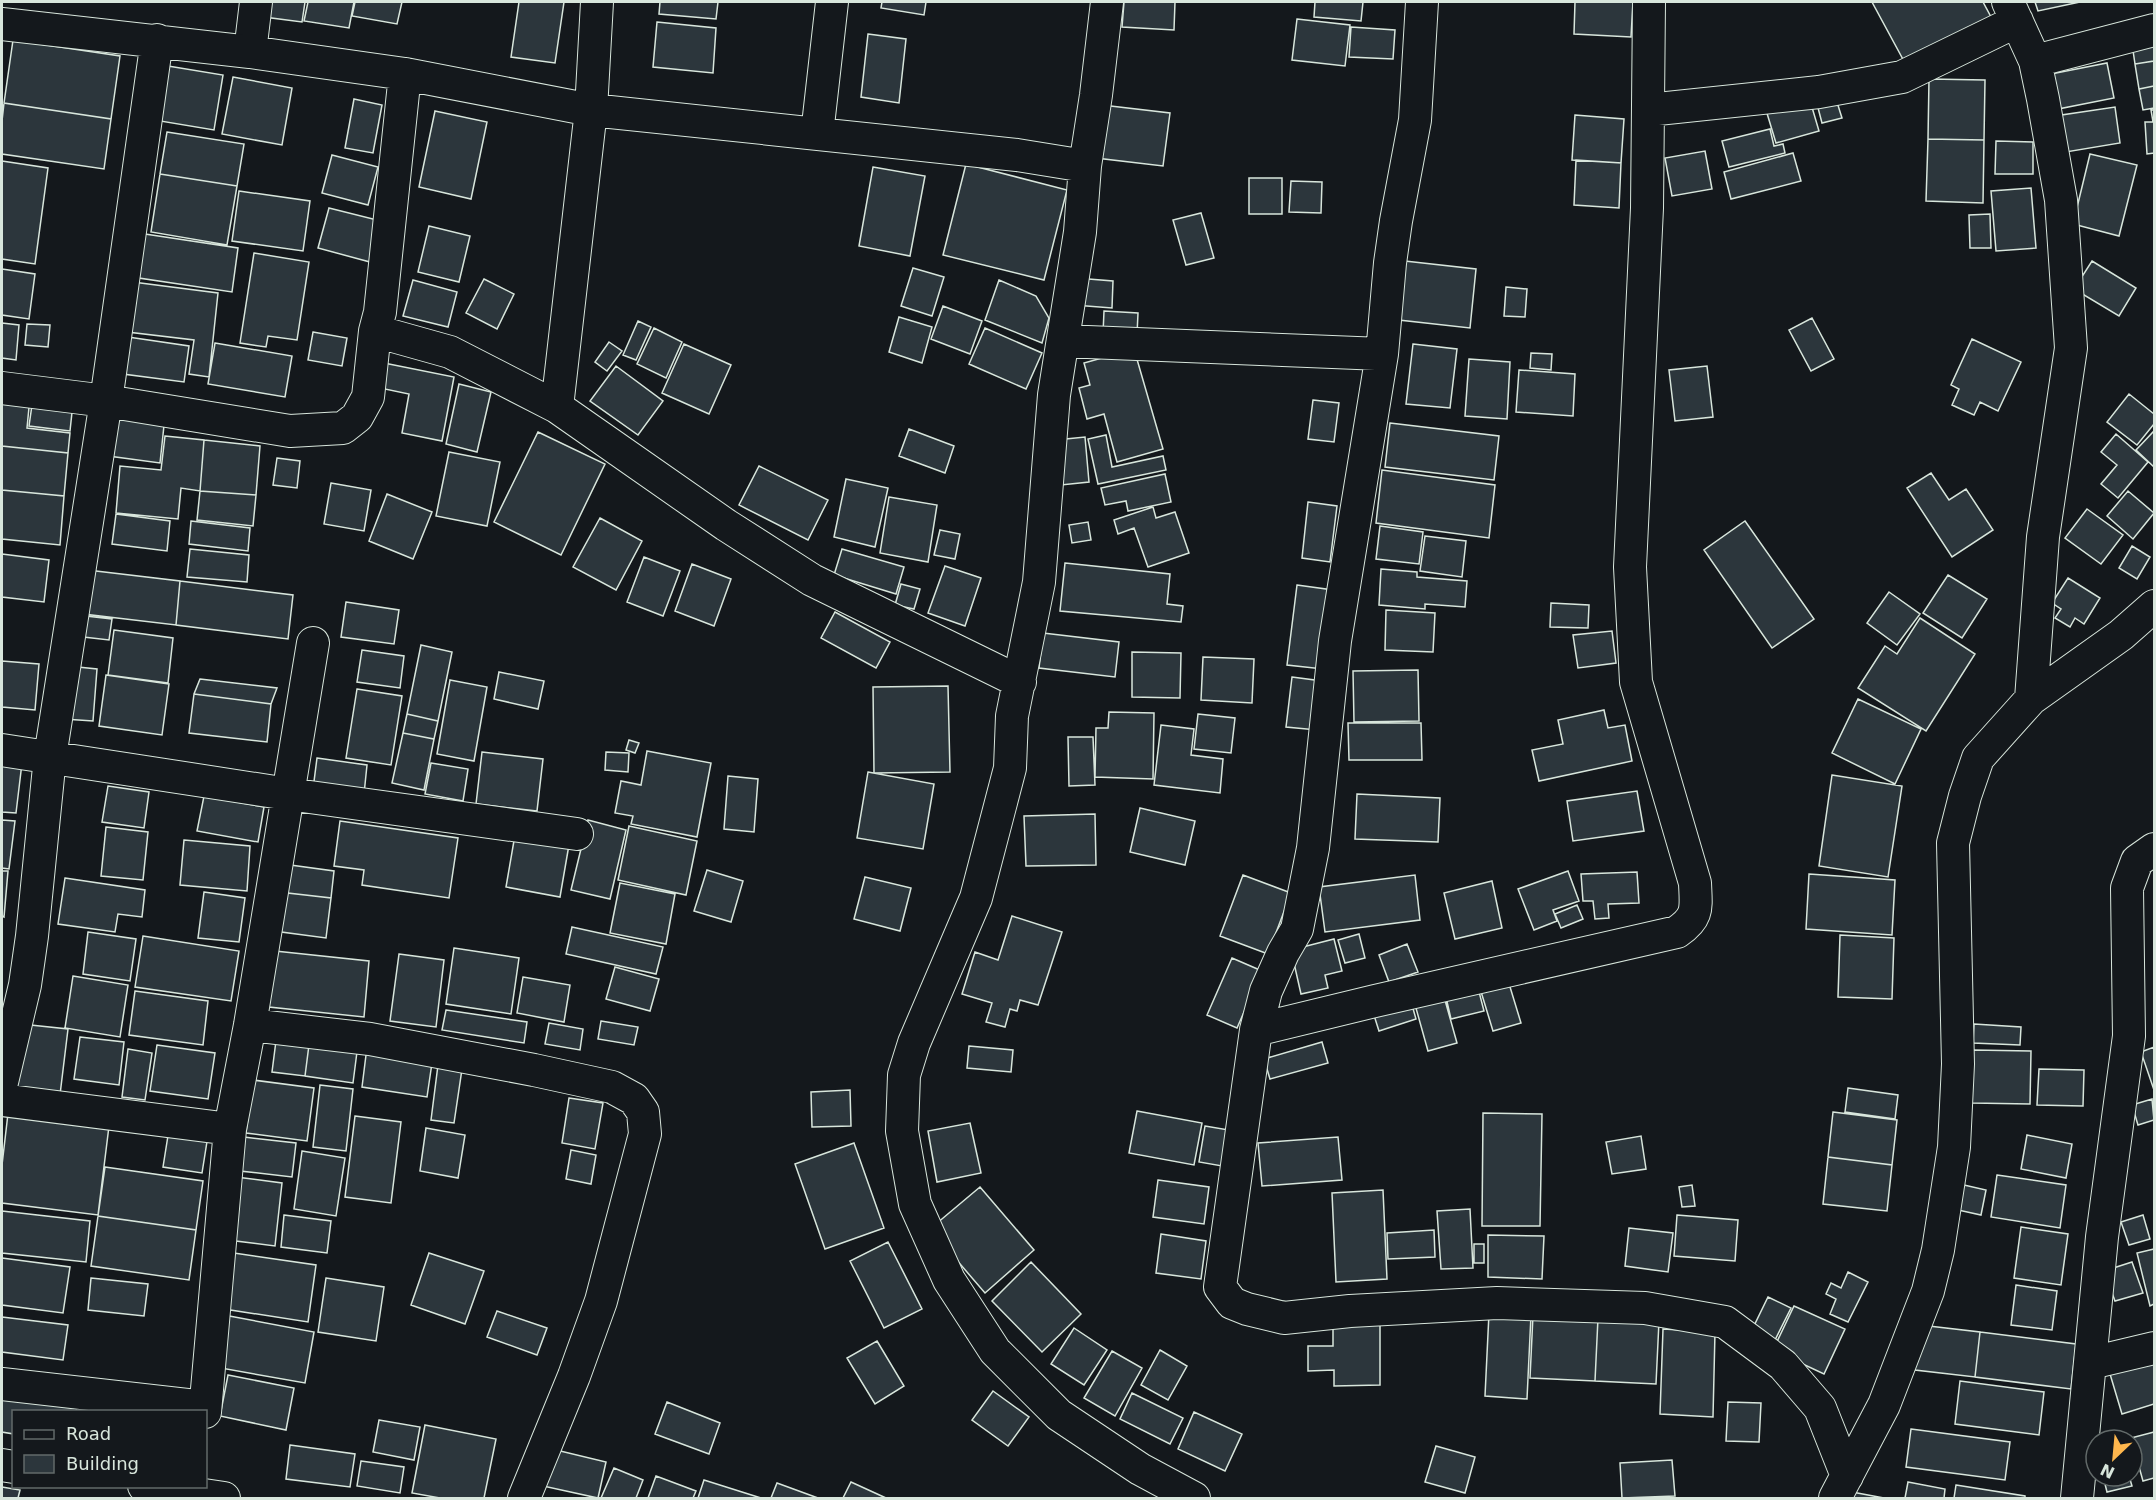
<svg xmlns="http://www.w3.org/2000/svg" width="2156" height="1500" font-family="'DejaVu Sans',sans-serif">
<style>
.building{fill:#2c363c;stroke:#d8e6dc;stroke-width:1.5}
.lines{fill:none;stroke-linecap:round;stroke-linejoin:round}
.minor-casing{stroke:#d8e6dc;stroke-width:34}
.minor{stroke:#14181c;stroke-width:32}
</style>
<rect width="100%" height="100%" fill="#14181c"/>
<path class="building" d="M266,2h39l-3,20 -38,-5z
M308,2h46l-5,26 -45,-7z
M355,2h47l-5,22 -45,-8z
M519,2h45l-9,61 -44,-6z
M660,2h58l-2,17 -57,-5z
M882,2h44l-2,13 -43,-7z
M1124,2h51l-1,28 -52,-3z
M1315,2h48l-2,19 -47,-4z
M1575,2h58l-2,35 -57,-3z
M1872,2h111l8,15 -86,46z
M2035,2h45l-42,9z
M1297,19l53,6 -5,41 -53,-6z
M657,22l59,6 -3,45 -60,-6z
M1351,27l44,3 -2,29 -44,-2z
M2154,33v28l-19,3 -4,-27z
M868,34l38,5 -7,64 -38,-6z
M13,40l107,16 -9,63 -107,-16z
M2154,61v25l-15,3 -4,-25z
M2107,63l7,35 -56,11 -7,-35z
M168,66l55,9 -9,55 -54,-9z
M233,77l59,11 -10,57 -60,-11z
M1929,79l56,1 -1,60 -56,-1z
M2154,86v22l-11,2 -4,-21z
M1809,97l10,34 -43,12 -10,-33z
M354,99l28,6 -9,48 -28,-5z
M1836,99l6,19 -20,5 -5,-19z
M4,103l107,16 -7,50 -102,-15v-33z
M1102,105l68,8 -7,53 -67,-8z
M2115,107l5,36 -60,10 -5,-37z
M2151,110h3v43l-7,1 -2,-32h8z
M435,111l52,11 -16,77 -52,-12z
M1575,115l49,4 -3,44 -49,-3z
M1770,129l4,17 9,-2 2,9 -56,14 -7,-26z
M167,132l77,12 -7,42 -77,-12z
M1928,139l56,1 -1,63 -57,-2z
M1996,141l37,1v32h-38z
M1705,151l7,38 -40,7 -7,-38z
M1793,153l8,28 -70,18 -7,-27z
M2090,154l47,11 -18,71 -46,-12z
M332,155l46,12 -10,38 -46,-12z
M1576,160l45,3 -2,45 -45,-3z
M2,161l46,7 -13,96 -33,-5z
M966,164l101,26 -23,90 -101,-25z
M873,167l52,9 -15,80 -51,-10z
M160,174l77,12 -10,59 -76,-13z
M1249,178h33v36h-33z
M1291,181l31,1 -1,31 -32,-1z
M2031,188l5,60 -40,3 -5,-60z
M239,191l71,10 -7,50 -71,-10z
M329,208l52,13 -11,41 -52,-14z
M1201,213l13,45 -28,7 -13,-45z
M1990,214l1,34h-21l-1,-33z
M429,226l41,10 -11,46 -41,-10z
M145,234l93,14 -6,44 -93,-14z
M254,253l55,9 -12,78 -29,-4 -2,11 -26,-4z
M1396,260l80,9 -6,59 -80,-9z
M2092,261l44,27 -17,28 -45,-27z
M913,268l31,9 -12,39 -31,-10z
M2,269l33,5 -6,45 -27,-4z
M1076,278l37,3 -1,27 -38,-3z
M484,279l30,15 -17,35 -31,-16z
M413,280l44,12 -9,35 -45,-11z
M999,280l37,16 13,22 -7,25 -57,-23z
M125,281l93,12 -9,84 -20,-3 5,-34 -75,-9z
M1506,287l21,2 -2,28 -21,-1z
M943,306l39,15 -12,33 -39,-15z
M1104,311l34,2 -1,22 -34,-1z
M899,317l33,10 -10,36 -33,-11z
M1812,318l22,41 -23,12 -22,-41z
M638,321l13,6 -15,33 -13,-5z
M2,323l17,2 -3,35 -14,-2z
M27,324l23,1 -2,22 -23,-2z
M654,328l28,14 -16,36 -29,-14z
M985,328l57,25 -16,36 -57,-25z
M313,332l34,6 -5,28 -34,-6z
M128,337l61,9 -5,36 -61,-8z
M1972,339l49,23 -23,49 -18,-9 -6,13 -22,-10 7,-16 -8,-4z
M609,342l13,9 -15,20 -12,-9z
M215,343l77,13 -7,41 -77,-13z
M684,344l47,21 -22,49 -47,-21z
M1413,344l44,5 -7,59 -44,-4z
M1134,349l29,100 -46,13 -13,-48 -17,5 -8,-31 11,-3 -6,-22z
M1531,353l21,1 -1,16 -21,-2z
M1469,359l41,3 -3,57 -42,-3z
M384,363l70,14 -12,64 -40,-8 7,-39 -29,-6z
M616,366l47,35 -25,34 -48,-34z
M1707,366l6,51 -38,4 -6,-51z
M1519,370l56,4 -2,42 -57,-4z
M459,384l32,8 -14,60 -31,-8z
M2,394l28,3 -3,31 43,5 -2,20 -66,-7z
M2129,394l25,20v10l-17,21 -30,-23z
M33,398l40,5 -3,28 -41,-5z
M1313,400l26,3 -5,39 -26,-3z
M107,409l58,7 -5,47 -59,-8z
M1390,423l109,13 -5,44 -109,-13z
M909,429l45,17 -9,27 -46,-17z
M2154,431v36l-18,-17z
M538,432l67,32 -44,91 -67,-33z
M2116,434l32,28 -30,36 -17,-14 16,-19 -16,-13z
M1106,435l6,32 51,-11 3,14 -68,14 -10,-45z
M165,436l39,4 -4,51 -19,-3 -3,31 -62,-6 4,-47 41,4z
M1085,437l4,45 -28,3 -5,-45z
M204,440l56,6 -4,49 -56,-4z
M2,446l66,7 -4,43 -62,-6z
M449,452l51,10 -13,64 -51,-10z
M277,458l23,3 -3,27 -24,-3z
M759,466l69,34 -20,40 -69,-35z
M1382,470l113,15 -6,53 -113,-15z
M1931,473l18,27 17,-11 27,41 -41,27 -45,-69z
M1165,474l6,28 -43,9 -2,-10 -21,4 -4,-17z
M846,479l42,9 -13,59 -41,-10z
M331,483l40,7 -7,41 -40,-7z
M2,490l62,6 -4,49 -58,-6z
M200,491l56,4 -3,31 -56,-6z
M2128,491l26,22 -21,26 -26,-23z
M387,494l45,18 -19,47 -44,-18z
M889,497l48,8 -9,57 -48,-9z
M1308,502l29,4 -7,56 -28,-4z
M1153,507l3,11 19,-6 14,41 -41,14 -14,-39 -16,6 -4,-14z
M2087,509l36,26 -22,29 -36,-26z
M116,514l54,7 -3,30 -55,-7z
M600,518l42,23 -26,49 -43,-23z
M191,521l59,7 -2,23 -59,-7z
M1745,521l69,98 -42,29 -68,-98z
M1088,522l3,18 -19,3 -3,-18z
M1380,526l43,6 -4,32 -43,-5z
M940,530l20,4 -5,25 -21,-4z
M1425,536l41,5 -4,36 -42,-6z
M2132,546l18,11 -13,22 -18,-11z
M190,549l59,6 -2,27 -60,-5z
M842,549l62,18 -8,27 -62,-19z
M2,554l47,6 -5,42 -42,-5z
M644,557l36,14 -17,45 -36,-14z
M1065,563l105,11 -3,30 16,2 -2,16 -121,-11z
M692,564l39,15 -17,47 -39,-15z
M945,566l36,12 -16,48 -37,-13z
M79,569l101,12 -4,44 -101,-12z
M1381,569l36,3v5l50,4 -2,26 -40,-3v5l-46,-4z
M1948,575l39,24 -25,39 -39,-25z
M2068,578l32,20 -16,26 -9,-6 -5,9 -15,-9 6,-9 -9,-6z
M180,581l113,14 -5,44 -112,-14z
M901,584l19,5 -6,20 -19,-4z
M1297,585l36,5 -10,79 -36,-4z
M1889,592l31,22 -23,31 -30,-22z
M346,602l53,8 -5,34 -53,-7z
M1551,603l38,2 -1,23 -38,-1z
M1386,610l49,3 -2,39 -48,-2z
M835,612l55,30 -14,26 -55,-30z
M77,615l35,4 -3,21 -34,-4z
M1920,618l55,36 -49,77 -68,-43 27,-42 12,8z
M114,630l59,8 -5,45 -60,-8z
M1612,631l4,32 -38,5 -5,-33z
M1043,633l76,9 -4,35 -76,-9z
M421,645l31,7 -14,69 -31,-7z
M362,650l42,6 -4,32 -43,-6z
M1132,652l49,1 -1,45 -48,-1z
M1203,657l51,2 -2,44 -51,-3z
M2,661l37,3 -4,46 -33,-3z
M68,666l29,3 -4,52 -29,-2z
M1418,670l1,51 -65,1 -1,-51z
M499,672l45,9 -6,28 -44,-10z
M106,675l63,9 -7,51 -63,-9z
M1292,677l30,4 -5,49 -31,-3z
M200,679l77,9 -6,16 -77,-10z
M450,680l37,7 -13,74 -37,-7z
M948,686l2,86 -76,1 -1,-86z
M357,689l45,7 -11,69 -45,-7z
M194,694l77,10 -4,38 -78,-9z
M1858,699l63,30 -26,55 -63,-31z
M1604,710l4,18 17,-3 7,36 -93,20 -7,-31 31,-6 -5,-24z
M1109,712l45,1 -1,66 -58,-2 1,-49h12z
M407,714l31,7 -4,18 -31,-6z
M1198,714l37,4 -4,35 -37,-4z
M1348,723h73l1,37h-73z
M1161,725l33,4 -3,26 32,4 -3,34 -66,-8z
M403,733l31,6 -10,51 -32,-7z
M1068,737h25l2,48 -26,1z
M629,740l10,3 -4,10 -9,-3z
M647,751l64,12 -14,74 -66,-13 2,-8 -18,-3 6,-32 20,4z
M482,752l61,7 -6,52 -61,-7z
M606,752l23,1 -1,19 -23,-2z
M317,758l50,7 -4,39 -51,-7z
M2,761l20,2 -6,50 -14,-1z
M431,763l37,6 -5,32 -38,-7z
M868,772l66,12 -11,65 -66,-11z
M1832,775l70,11 -14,91 -69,-11z
M728,776l30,3 -4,53 -30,-3z
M108,786l41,6 -5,36 -42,-6z
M1637,791l7,40 -71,10 -6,-40z
M1357,794l83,4 -2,44 -83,-3z
M204,796l60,11 -6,35 -61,-11z
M1140,808l55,13 -10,44 -55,-13z
M1095,814l1,51 -70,1 -2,-50z
M2,820l13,1 -6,48 -7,-1z
M588,820l38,10 -16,69 -39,-9z
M340,821l118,17 -9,60 -87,-13 2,-15 -30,-4z
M629,826l68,15 -11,54 -68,-15z
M106,827l42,5 -5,48 -42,-4z
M516,829l54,10 -10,58 -54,-10z
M184,840l66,6 -3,45 -67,-6z
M283,864l51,7 -3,27 -52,-6z
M707,870l36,11 -12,41 -37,-11z
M2,871h6l-4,46 -2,-1z
M1568,871l11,30 -26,9 4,11 -23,9 -16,-41z
M1637,872l2,31 -31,1 1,14 -14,1 -2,-18h-10l-2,-27z
M1809,874l86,6 -3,55 -86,-6z
M1243,875l48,18 -23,61 -48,-18z
M1415,875l5,45 -95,12 -6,-45z
M865,877l46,11 -11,43 -46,-12z
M65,878l80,12 -3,27 -24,-3 -3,18 -57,-8z
M1492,881l10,47 -47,11 -11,-46z
M620,883l55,11 -9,50 -56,-11z
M204,892l41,6 -6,44 -41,-4z
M279,892l52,6 -5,40 -52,-7z
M1577,905l6,14 -22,9 -6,-14z
M1012,916l50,16 -24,73 -18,-5 -3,11 -7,-2 -5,18 -19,-5 6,-19 -30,-9 13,-42 23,8z
M572,927l91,20 -7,27 -90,-20z
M88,932l48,7 -6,42 -47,-7z
M1359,934l6,24 -20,5 -7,-23z
M1840,935l54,3 -2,61 -54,-2z
M143,936l96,15 -8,50 -96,-14z
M1334,939l8,32 -17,4 3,13 -27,6 -10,-44z
M1407,944l11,28 -29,10 -10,-27z
M454,948l65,10 -8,56 -65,-10z
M275,951l94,10 -5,56 -95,-10z
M399,954l45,6 -8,67 -46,-6z
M1232,958l30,13 -25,57 -30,-13z
M615,967l44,12 -9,32 -44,-12z
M73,976l55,9 -8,52 -55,-9z
M523,977l47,8 -6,37 -47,-9z
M1507,977l14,46 -28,8 -14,-46z
M1477,984l7,27 -33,8 -6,-26z
M135,991l73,10 -5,44 -74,-10z
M1443,993l14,50 -29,8 -14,-50z
M1410,998l6,21 -37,12 -7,-22z
M446,1010l81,12 -3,21 -82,-13z
M601,1021l37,6 -4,18 -36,-6z
M549,1023l34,6 -3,21 -35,-6z
M21,1024l47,5 -9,74 -46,-6z
M1974,1024l47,3 -1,18 -47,-2z
M277,1033l33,4 -5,39 -33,-4z
M80,1037l44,5 -5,43 -45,-6z
M310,1037l48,7 -5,39 -48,-7z
M1322,1042l6,21 -58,16 -6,-20z
M157,1045l58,8 -7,46 -58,-8z
M969,1046l44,4 -2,22 -44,-4z
M367,1047l66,9 -6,41 -65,-10z
M2154,1047v43l-13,-38z
M128,1049l24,4 -7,47 -23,-3z
M1973,1050l58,1 -1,53 -58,-1z
M438,1065l24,4 -8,54 -23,-3z
M2039,1069l45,1 -1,36 -46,-1z
M253,1080l61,8 -7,53 -61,-8z
M320,1085l33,4 -7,62 -33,-4z
M1848,1088l50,7 -3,24 -50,-7z
M850,1090l1,36 -39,1 -1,-35z
M569,1098l34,5 -8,46 -33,-6z
M2152,1099l2,21 -16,5 -6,-20z
M9,1105l101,13 -12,97 -96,-12v-38z
M1137,1111l65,12 -8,42 -65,-12z
M1833,1112l64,8 -5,45 -64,-8z
M1483,1113l59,1 -2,112h-58z
M355,1116l46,6 -10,81 -46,-6z
M170,1123l39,6 -7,44 -39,-6z
M970,1123l11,50 -44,9 -9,-51z
M1205,1126l24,4 -7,36 -23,-4z
M426,1128l39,7 -7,43 -38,-7z
M2027,1135l45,9 -6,34 -45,-9z
M1641,1136l5,33 -34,5 -6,-32z
M244,1137l52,6 -4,34 -52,-6z
M1338,1137l4,43 -80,6 -4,-43z
M854,1143l30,85 -59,21 -30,-85z
M571,1150l25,5 -5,29 -25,-5z
M302,1151l43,7 -9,58 -42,-7z
M1828,1157l64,8 -5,46 -64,-7z
M105,1167l98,14 -7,49 -98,-14z
M1997,1175l69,10 -6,43 -69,-11z
M236,1177l46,6 -7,63 -47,-6z
M1158,1180l51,7 -5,37 -51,-7z
M1692,1185l3,21 -13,1 -3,-20z
M1964,1185l22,5 -5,25 -23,-5z
M980,1187l54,63 -49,43 -55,-64z
M1383,1190l4,89 -51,3 -4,-89z
M1470,1209l3,59 -32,1 -4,-58z
M2,1211l88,10 -4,41 -84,-9z
M284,1215l47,6 -4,32 -46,-6z
M1677,1215l61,5 -3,41 -61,-5z
M2143,1215l7,24 -21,6 -8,-23z
M98,1216l98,14 -7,50 -98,-14z
M2021,1227l47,7 -7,51 -47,-7z
M1629,1228l44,5 -5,39 -43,-6z
M1434,1230l1,27 -47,2 -1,-26z
M1161,1234l45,7 -5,38 -45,-6z
M1488,1235l56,1 -2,43 -54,-2z
M888,1242l34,67 -38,19 -34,-67z
M1474,1244h10v19h-10z
M2154,1249v55l-4,2 -13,-53z
M227,1252l89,13 -8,57 -90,-14z
M429,1253l55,18 -19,53 -54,-19z
M2,1258l68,9 -7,46 -61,-8z
M1031,1262l50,52 -39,38 -50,-51z
M2132,1262l11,31 -28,8 -11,-30z
M1848,1272l20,10 -20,40 -18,-8 6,-15 -10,-5 5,-11 10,5z
M91,1278l57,6 -4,32 -56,-6z
M326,1278l58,9 -8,54 -58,-9z
M2016,1285l41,6 -5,39 -41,-5z
M1768,1297l23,11 -19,38 -22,-12z
M1794,1306l51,23 -21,45 -51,-24z
M497,1311l50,17 -10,27 -50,-18z
M1489,1313l42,2 -4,84 -42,-3z
M224,1315l90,17 -9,51 -90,-16z
M1533,1315l65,3 -3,63 -65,-3z
M2,1317l66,8 -5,35 -61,-8z
M1598,1318l61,3 -3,63 -61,-3z
M1380,1325v60l-46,1v-16l-26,1v-25h25v-20z
M1920,1325l60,7 -5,45 -60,-7z
M1074,1328l33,22 -23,35 -33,-21z
M1663,1329l52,3 -2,85 -53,-3z
M1980,1332l96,12 -5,45 -96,-12z
M877,1341l27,45 -29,18 -28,-46z
M1160,1350l27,16 -19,34 -27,-15z
M1112,1351l30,17 -27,48 -31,-18z
M2154,1361v43l-32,10 -12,-40z
M228,1375l66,13 -8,42 -66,-14z
M1960,1381l84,11 -5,43 -84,-11z
M993,1391l36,26 -21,29 -36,-26z
M2,1392l75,13 -1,7h-62v22l-12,-2z
M1132,1393l51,25 -13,26 -50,-25z
M667,1402l53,21 -11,31 -54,-20z
M1728,1402l33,1 -2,39 -33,-1z
M1194,1412l48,22 -17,37 -47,-22z
M379,1420l41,7 -6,33 -41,-8z
M425,1425l71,14 -12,59h-44l-28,-5z
M1911,1429l99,13 -5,38 -99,-13z
M2154,1432v46l-11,3 -12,-43z
M290,1445l65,9 -5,33 -64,-8z
M1436,1446l39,11 -10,36 -40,-11z
M552,1449l54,13 -8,36 -55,-12z
M1672,1460l3,36 -53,2 -2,-35z
M361,1461l43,6 -4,26 -43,-7z
M614,1468l29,12 -7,18h-35z
M656,1476l40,15 -3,7h-45z
M2103,1476h26l3,10 -25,6z
M704,1480l57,18h-63z
M851,1482l35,16h-43z
M1908,1482l37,7 -1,9h-39z
M777,1483l41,15h-47z
M1956,1485l69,11v2h-71z
M2,1487l18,3 -2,8h-16z
M1852,1492l32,6h-33z"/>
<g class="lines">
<g class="minor-casing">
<path id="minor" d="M1107,2l-11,93 -11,71 -5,66 -26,163 -15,187 -27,134 -2,52 -34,130 -62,145 -10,32 -2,56 13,73 34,76 46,71 64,64 81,54 54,29
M1422,2l-7,118 -19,101 -6,42 -8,91 -47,287 -22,207 -16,81 -14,24 -17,38 -10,39 -36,257 12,16 15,6 37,9 66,-7 147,-8 148,5 80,14 58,43 37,43 27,68
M2008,2l27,59 8,38 18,101 10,148 -28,189 -12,162
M2,24l248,28 155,22 186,36 426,45 68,11
M250,52l6,-50
M2035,61l119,-31
M1648,110l171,-18 83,-15 115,-56
M817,134l15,-132
M375,331l75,21 107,55 169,118 86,55 208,102
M1063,341l319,13
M2,388l104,13 184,30 53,-3 14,-11 11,-20 7,-66 5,-19 25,-238
M557,407l34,-297 6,-108
M2,750l286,44 289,40
M250,1025l120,14 164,31 78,17 22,12 9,13 2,22 -44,167 -27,75 -50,122
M1256,1030l119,-29 302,-69c22,-15 19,-24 18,-49l-59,-201 -6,-115 17,-359 2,-206
M2,1082l23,-97 7,-49 18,-179 56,-356 51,-361
M2,1100l228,29
M2091,1363l63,-15
M2,1384l203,23
M205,1412l25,-283 20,-104 63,-382
M2,1465l12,2
M144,1486l80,12
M1835,1498l49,-93 44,-114 10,-41 16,-103 4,-83 -5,-221 12,-47 13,-38 53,-59 90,-64 33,-29
M2077,1498l25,-261 27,-201 -2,-148 10,-27 17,-12"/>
</g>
<use href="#minor" class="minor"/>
</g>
<rect width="2156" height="1500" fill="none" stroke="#d8e6dc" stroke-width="6"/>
<rect x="12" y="1410" width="195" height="78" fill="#14181c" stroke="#626a69" stroke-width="1.5"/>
<rect x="24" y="1430" width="30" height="9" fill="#14181c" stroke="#626a69" stroke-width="1.5"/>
<text x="66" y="1440" font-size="18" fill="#d8e6dc">Road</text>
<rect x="24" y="1455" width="30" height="18" fill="#2c363c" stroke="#626a69" stroke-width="1.5"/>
<text x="66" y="1470" font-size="18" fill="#d8e6dc">Building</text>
<g transform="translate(2114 1458) rotate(206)"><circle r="28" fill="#14181c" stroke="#626a69" stroke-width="1.5"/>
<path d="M0-4.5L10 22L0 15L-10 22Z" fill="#ffb74d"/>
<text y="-9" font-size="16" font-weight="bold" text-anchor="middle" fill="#d8e6dc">N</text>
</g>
</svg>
